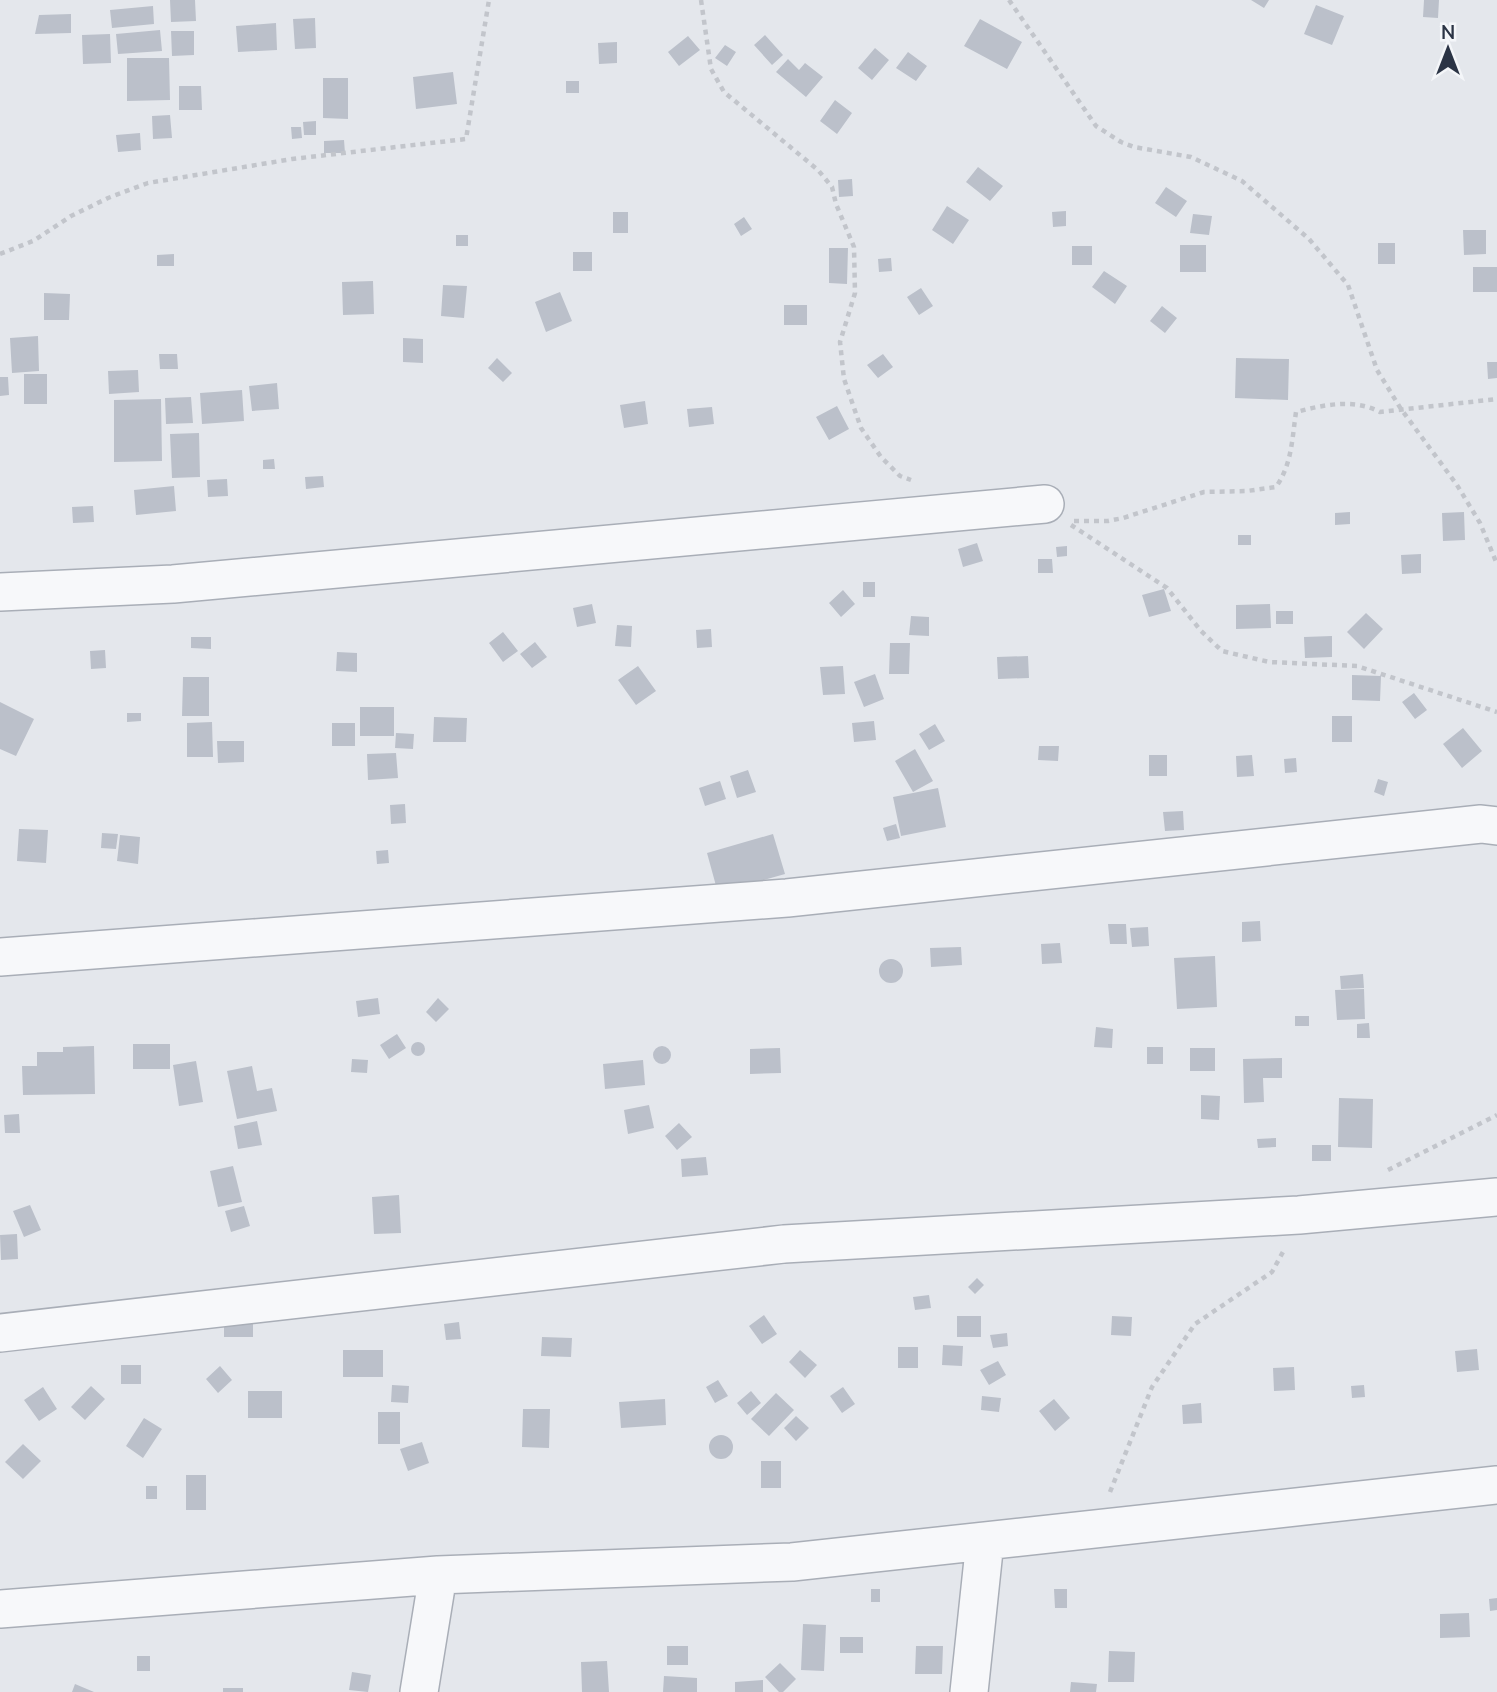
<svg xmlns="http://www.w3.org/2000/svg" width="1497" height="1692" font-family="'Nunito Sans',sans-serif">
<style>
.building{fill:#bbc0ca}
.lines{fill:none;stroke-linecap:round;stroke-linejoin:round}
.minor-casing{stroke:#a9aeb7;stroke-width:40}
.path{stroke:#c2c5cb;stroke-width:4.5;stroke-dasharray:5 5;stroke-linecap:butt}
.minor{stroke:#f7f8fa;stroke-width:37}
</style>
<rect width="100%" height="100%" fill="#e4e7ec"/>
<path class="building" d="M170,0h25l1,21 -25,1z
M1251,0h18l-5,8z
M1424,0h15l-1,18 -15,-1z
M1316,5l28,11 -12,29 -28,-11z
M153,6l1,18 -42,4 -2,-18z
M71,14v19l-36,1 4,-19z
M315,18l1,30 -21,1 -2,-30z
M980,19l42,23 -15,27 -43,-23z
M276,23l1,27 -39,2 -2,-26z
M160,30l2,21 -44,3 -2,-20z
M171,31h23v24l-22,1z
M110,34l1,29 -28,1 -1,-29z
M765,35l18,20 -11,10 -18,-20z
M688,36l12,14 -21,16 -11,-14z
M617,42v21l-18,1 -1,-21z
M725,45l11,7 -9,14 -12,-8z
M875,48l14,12 -17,20 -14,-12z
M908,52l19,14 -11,15 -20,-13z
M127,58h42l1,42 -43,1z
M788,59l11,11 6,-7 18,14 -17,20 -30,-25z
M453,72l4,32 -41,5 -3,-32z
M323,78h25v41l-25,-1z
M566,81h13v12h-13z
M179,86h22l1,24h-23z
M835,100l17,13 -15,21 -17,-13z
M170,115l2,23 -19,1 -1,-23z
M316,121v14h-12l-1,-13z
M291,127h10l1,11 -10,1z
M140,133l1,17 -23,2 -2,-17z
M344,140l1,13h-21v-12z
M978,167l25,19 -13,15 -24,-19z
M852,179l1,17 -14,1 -1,-17z
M1166,187l21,14 -11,16 -21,-14z
M947,206l22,14 -16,24 -21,-14z
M1066,211v15l-13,1 -1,-15z
M613,212h15v21h-15z
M1193,214l19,2 -3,19 -19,-2z
M744,217l8,12 -11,7 -7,-12z
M1463,230h23v24l-22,1z
M456,235h12v11h-12z
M1378,243h17v21h-17z
M1180,245h26v27h-26z
M1072,246h20v19h-20z
M829,248h19l-1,36 -18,-1z
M573,252h19v19h-19z
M174,254v12h-17v-11z
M891,258l1,13 -13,1 -1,-13z
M1473,267h24v25h-24z
M1104,271l23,15 -12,18 -23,-17z
M373,281l1,33 -31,1 -1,-33z
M443,285l24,1 -3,32 -23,-2z
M921,288l12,18 -14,9 -12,-18z
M560,292l12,29 -26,11 -11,-30z
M44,293l26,1 -1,26h-25z
M784,305h23v20h-23z
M1162,306l15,12 -12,15 -15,-12z
M38,336l1,35 -27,2 -2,-35z
M403,338l20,1v24l-20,-1z
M159,354h18l1,15h-18z
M883,354l10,13 -15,11 -11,-13z
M497,358l15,15 -9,9 -15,-14z
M1236,358l53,1 -1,41 -53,-2z
M1487,362h10v16l-9,1z
M138,370l1,22 -30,2 -1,-23z
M24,374h23v30h-23z
M0,377h8l1,18 -9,1z
M277,383l2,26 -27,2 -3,-25z
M242,390l2,31 -42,3 -2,-31z
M191,397l2,26 -27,1 -1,-26z
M161,399l1,62 -48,1v-62z
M645,401l3,23 -24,4 -4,-23z
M837,406l12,23 -20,11 -13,-23z
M712,407l2,17 -25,3 -2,-18z
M199,433l1,44 -28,1 -2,-44z
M274,459l1,10h-12v-9z
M323,476l1,11 -18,2 -1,-12z
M227,479l1,17 -20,1 -1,-17z
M174,486l2,25 -40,4 -2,-25z
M93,506l1,16 -21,1 -1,-16z
M1350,512v12l-15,1v-12z
M1464,512l1,28 -22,1 -1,-28z
M1238,535h13v10h-13z
M977,543l6,18 -20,6 -5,-18z
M1067,546v10l-10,1 -1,-10z
M1421,554v19l-19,1 -1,-19z
M1038,559h14l1,14h-15z
M863,582h12v15h-12z
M1164,589l7,22 -22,6 -7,-22z
M843,590l12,14 -14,13 -12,-14z
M592,604l4,19 -19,4 -4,-19z
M1270,604l1,24 -35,1v-24z
M1276,611h17v13h-17z
M1366,613l17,16 -19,20 -17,-17z
M911,616l18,1v19l-20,-1z
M617,625l15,1 -1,21 -16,-1z
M711,629l1,18 -15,1 -1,-18z
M503,632l15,19 -15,11 -14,-19z
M1332,636v21l-27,1 -1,-21z
M191,637h20v12l-20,-1z
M535,642l12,15 -15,11 -12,-14z
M890,643h20l-1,31h-20z
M105,650l1,18 -15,1 -1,-18z
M337,652l20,1v19l-21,-1z
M1028,656l1,22 -31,1 -1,-22z
M638,666l18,25 -20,14 -18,-25z
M843,666l2,28 -22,1 -3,-28z
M875,674l9,25 -20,8 -10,-25z
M1352,675l29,1 -1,25 -28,-1z
M183,677h26v39h-27z
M1414,693l13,17 -12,9 -13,-17z
M0,702l34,17 -18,37 -16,-7z
M360,707h34v29h-34z
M127,713h14v8l-14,1z
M1332,716h20v26h-20z
M434,717l33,1 -1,24h-33z
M874,721l2,19 -22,2 -2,-19z
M212,722l1,35h-26v-34z
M332,723h23v23h-23z
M935,724l10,17 -16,9 -10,-16z
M1463,728l19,23 -20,17 -19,-24z
M396,733l18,1 -1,15 -18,-1z
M217,741h27v21l-26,1z
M1039,746h20l-1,15 -20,-1z
M915,749l18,32 -20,11 -18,-31z
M396,753l2,25 -30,2 -1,-26z
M1149,755h18v21h-18z
M1252,755l2,21 -17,1 -1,-21z
M1296,758l1,14 -12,1 -1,-14z
M748,770l8,22 -19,6 -7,-22z
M1378,779l10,3 -4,14 -10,-4z
M720,781l6,18 -21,7 -6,-18z
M938,788l8,39 -45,9 -8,-39z
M405,804l1,19 -15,1 -1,-19z
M1183,811l1,19 -19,1 -2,-19z
M896,824l4,14 -13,3 -4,-13z
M19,829l29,1 -2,33 -29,-2z
M102,833l16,1 -2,15 -15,-1z
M773,834l12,40 -67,19 -11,-40z
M120,835l20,2 -2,27 -21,-3z
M388,850l1,13 -12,1 -1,-13z
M1260,921l1,20 -19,1v-20z
M1108,924h18l1,20h-17z
M1148,927l1,19 -17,1 -2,-19z
M1060,943l2,20 -20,1 -1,-20z
M961,947l1,18 -31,2 -1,-19z
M1215,956l2,51 -40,2 -3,-51z
M879 971a12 12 0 1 1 24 0a12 12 0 1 1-24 0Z
M1363,974l1,14 -23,1 -1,-13z
M1364,989l1,30 -28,1 -2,-30z
M378,998l2,16 -22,3 -2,-16z
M438,998l11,11 -13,13 -10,-10z
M1295,1016h14v10h-14z
M1369,1023l1,15h-13v-14z
M1096,1027l17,2 -1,19 -18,-1z
M397,1034l9,14 -17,11 -9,-14z
M411 1049a7 7 0 1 1 14 0a7 7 0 1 1-14 0Z
M133,1044h37v25h-37z
M653 1055a9 9 0 1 1 18 0a9 9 0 1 1-18 0Z
M94,1046l1,48 -72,1 -1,-29h15v-14h26v-5z
M1147,1047h16v17h-16z
M780,1048l1,25 -31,1v-25z
M1190,1048h25v23h-25z
M1282,1058v20h-19l1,24 -20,1 -1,-44z
M352,1059l16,1 -1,13 -16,-1z
M643,1060l2,25 -40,4 -2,-25z
M196,1061l7,41 -24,4 -6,-41z
M252,1066l5,25 15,-3 5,23 -40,8 -10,-48z
M1201,1095l19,1 -1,24 -18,-1z
M1339,1098l34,1 -1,49 -34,-1z
M649,1105l5,23 -26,6 -4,-24z
M19,1114l1,19h-15l-1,-18z
M257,1121l5,24 -24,4 -4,-23z
M679,1123l13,14 -15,13 -12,-14z
M1276,1138v9l-18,1 -1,-9z
M1312,1145h19v16h-19z
M706,1157l2,18 -26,2 -1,-18z
M233,1166l9,36 -24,5 -8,-36z
M399,1195l2,38 -27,1 -2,-37z
M30,1205l11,25 -17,7 -11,-26z
M244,1206l6,20 -19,6 -6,-21z
M17,1234l1,25 -17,1 -1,-25z
M977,1278l7,7 -9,9 -7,-7z
M929,1295l2,13 -16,2 -2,-13z
M764,1315l13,19 -15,10 -13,-18z
M957,1316h24v21h-24z
M1112,1316l20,1 -1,19 -20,-1z
M224,1318h29v19h-29z
M459,1322l2,17 -15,1 -2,-16z
M1007,1333l1,13 -15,2 -3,-13z
M542,1337l30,1 -1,19 -30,-1z
M943,1345l20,1 -1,20 -20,-1z
M898,1347h20v21h-20z
M1477,1349l2,21 -22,2 -2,-21z
M343,1350h40v27h-40z
M800,1350l17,15 -12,13 -16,-16z
M998,1361l8,14 -17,10 -9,-15z
M121,1365h20v19h-20z
M220,1366l12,14 -14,13 -12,-14z
M1294,1367l1,23 -21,1 -1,-23z
M718,1380l10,16 -13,7 -9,-16z
M392,1385l17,1 -1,17 -17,-1z
M1364,1385l1,12 -13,1 -1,-12z
M91,1386l14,13 -20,21 -14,-13z
M43,1387l14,22 -18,12 -15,-21z
M843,1387l12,17 -13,9 -12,-17z
M248,1391h34v27h-34z
M751,1391l10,12 -14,12 -10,-12z
M776,1393l18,17 -25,26 -18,-17z
M982,1396l19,2 -2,14 -18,-2z
M665,1399l1,26 -45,3 -2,-26z
M1054,1399l16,19 -15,13 -16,-20z
M1201,1403l1,20 -19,1 -1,-19z
M523,1409h27l-1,39 -27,-1z
M378,1412h22v32h-22z
M796,1416l13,12 -13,13 -12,-13z
M144,1418l18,11 -19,29 -17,-12z
M709 1447a12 12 0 1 1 24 0a12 12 0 1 1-24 0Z
M422,1442l7,21 -21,8 -8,-22z
M23,1444l18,17 -18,18 -18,-17z
M761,1461h20v27h-20z
M186,1475h20v35h-20z
M146,1486h11v13h-11z
M871,1589h9v13h-9z
M1054,1589h13v19h-12z
M1497,1598v12l-7,1 -1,-12z
M1469,1613l1,24 -30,1v-24z
M803,1624l23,1 -2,46 -23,-1z
M840,1637h23v16h-23z
M667,1646h21v19h-21z
M916,1646h27l-1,28h-27z
M1109,1651l26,1 -1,30h-26z
M137,1656h13v15h-13z
M607,1661l2,31h-27l-1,-30z
M780,1663l16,16 -13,13h-4l-14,-15z
M352,1672l19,3 -3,17 -19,-2z
M664,1676l33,2v14h-34z
M763,1680v12h-28v-10z
M1071,1682l26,2 -1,8h-26z
M75,1684l19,8h-22z
M223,1688h20v4h-20z"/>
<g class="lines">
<g class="minor-casing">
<path id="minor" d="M0,592l173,-8 872,-80
M0,957l787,-59 694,-74 16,2
M0,1333l784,-89 515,-29 198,-18
M0,1609l438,-34 354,-13 705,-77
M419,1692l19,-117
M969,1692l16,-151"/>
</g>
<path class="path" d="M701,0l10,69 13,23 94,78 14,17 4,17 18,43 1,46 -15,49 4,37 17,49 20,29 19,19 11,4
M1009,0l87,126 25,16 13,5 57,10 51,24 67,58 39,46 29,85 24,39 56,76 23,38 17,41
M0,254l33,-13 38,-25 37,-18 40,-15 144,-24 174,-20 23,-139
M1074,521h34l15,-3 81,-26 43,-1 29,-4c16,-23 16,-48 20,-75 27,-7 58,-14 84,0l117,-13
M1071,525l96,63 34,43 21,20 47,11 88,4 140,46
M1388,1170l109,-55
M1110,1492l42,-105 43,-63 77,-52 12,-22"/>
<use href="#minor" class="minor"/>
</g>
<g transform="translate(1448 49)" stroke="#f4f6f9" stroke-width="5" paint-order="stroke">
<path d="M0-5L12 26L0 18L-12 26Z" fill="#2b3445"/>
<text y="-10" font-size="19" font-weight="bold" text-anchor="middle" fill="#2b3445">N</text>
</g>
</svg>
